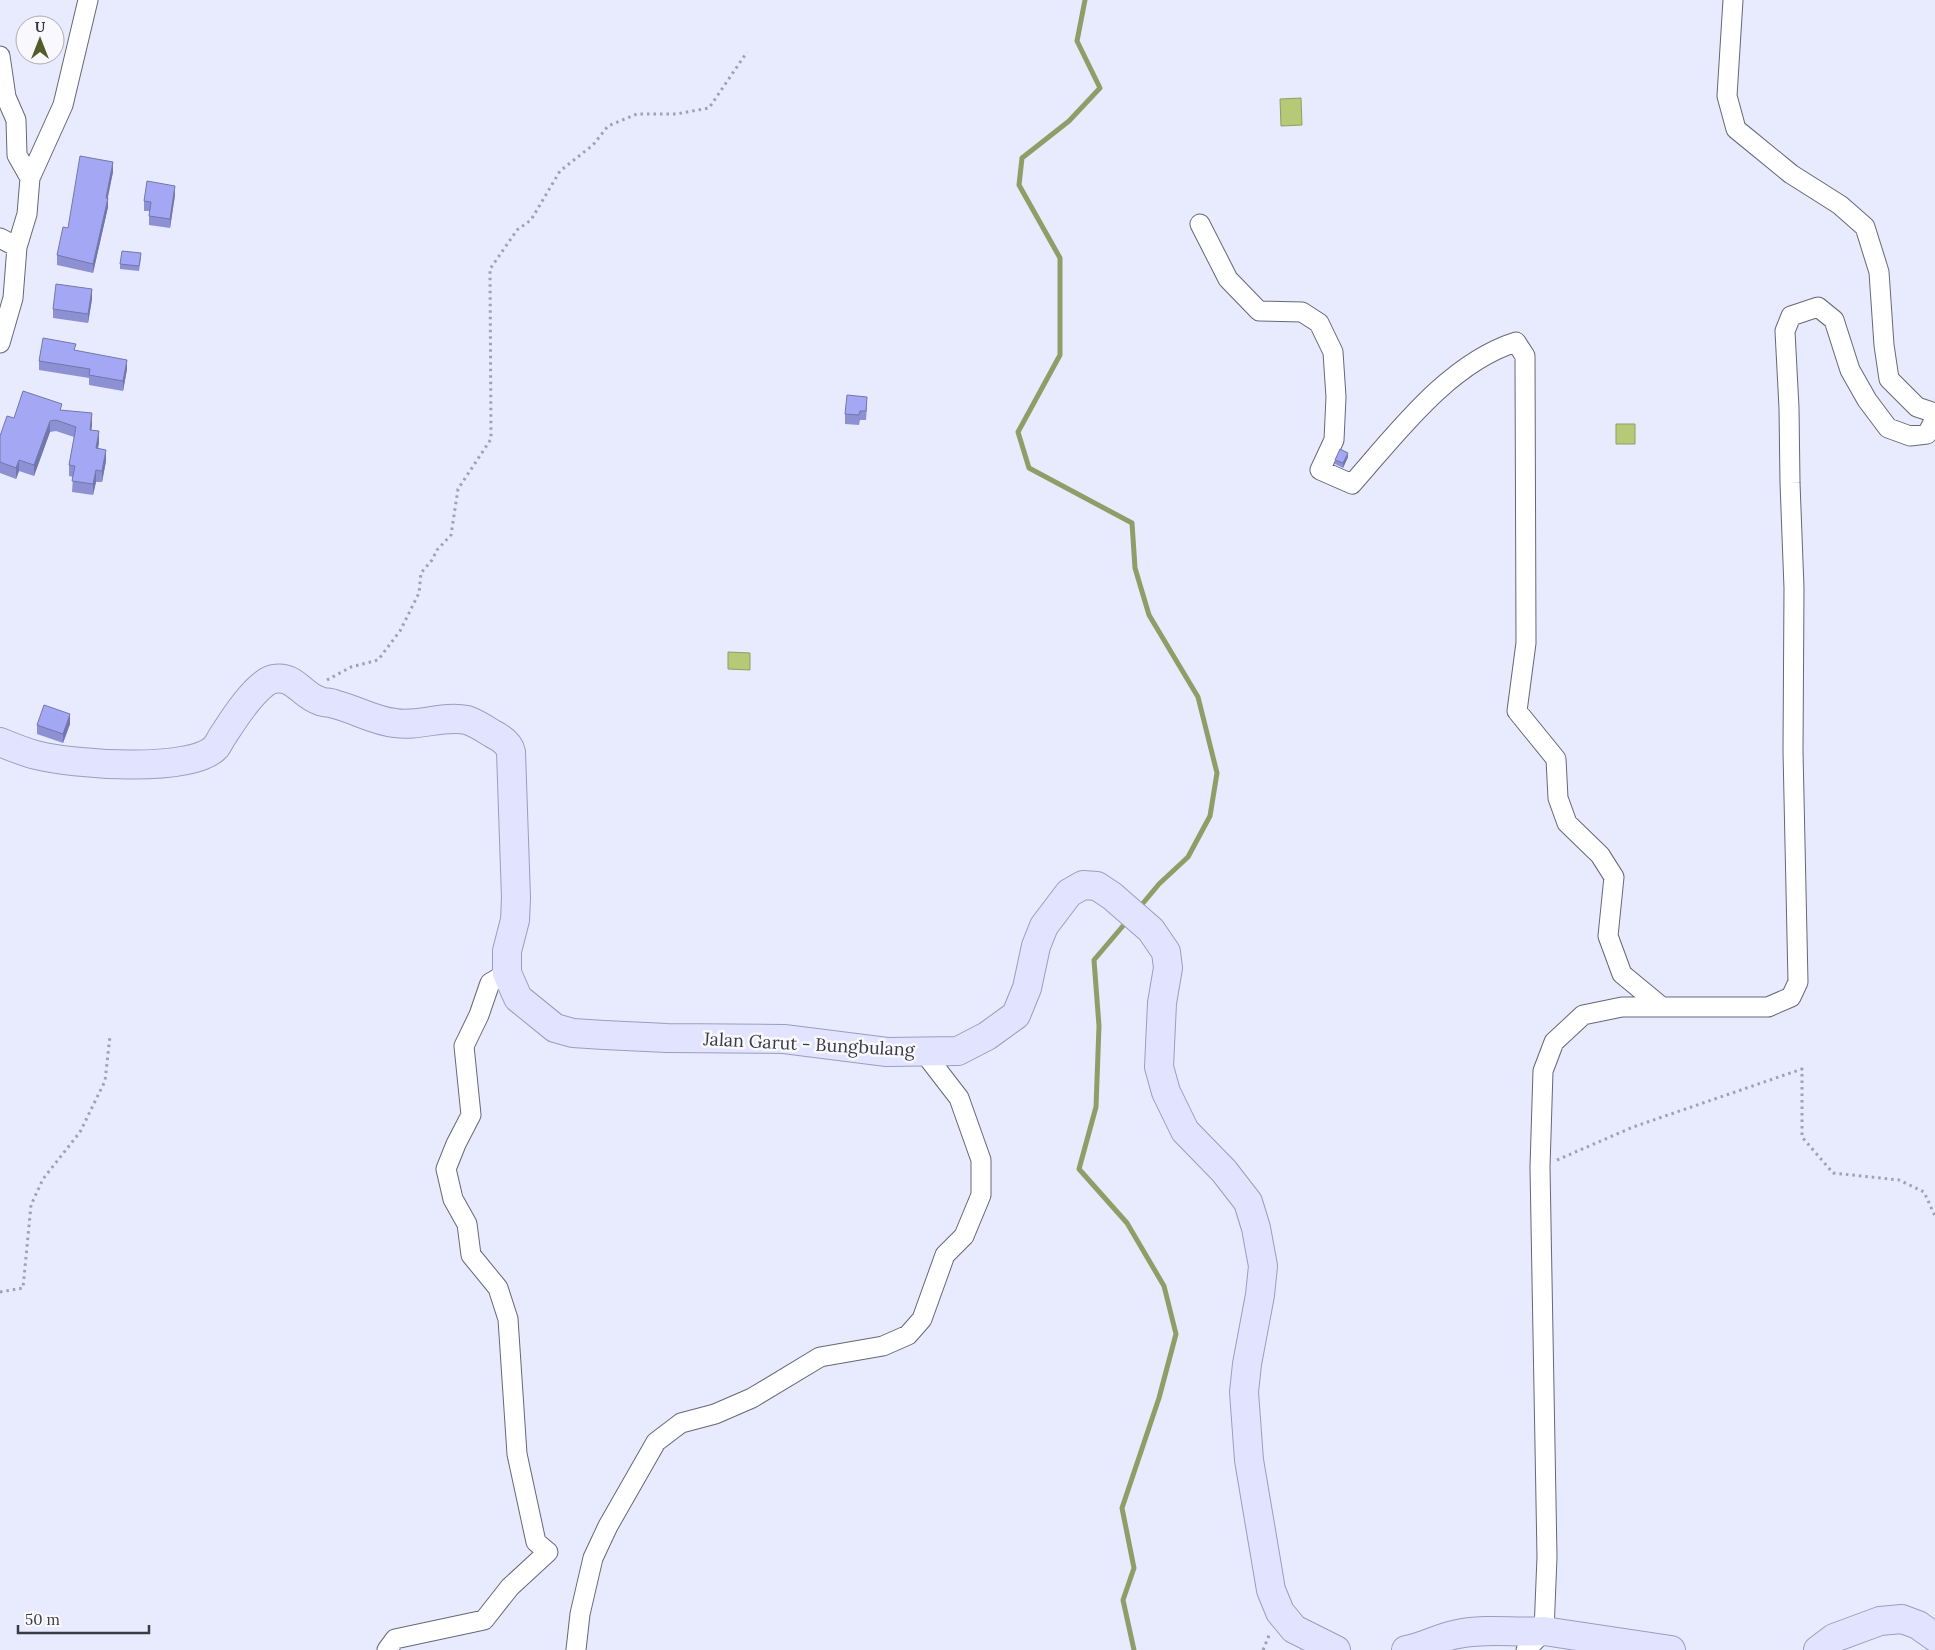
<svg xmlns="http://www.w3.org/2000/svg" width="1935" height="1650" font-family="Lora,serif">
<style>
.water{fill:#b7c876;stroke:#919d66}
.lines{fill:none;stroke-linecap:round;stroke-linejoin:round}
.stream{stroke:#919d66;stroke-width:5}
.street-casing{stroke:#656778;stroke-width:21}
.primary-casing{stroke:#9a9dbd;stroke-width:30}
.path{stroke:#a0a1b0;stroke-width:3;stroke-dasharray:2.5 4;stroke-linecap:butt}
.street{stroke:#fff;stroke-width:19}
.primary{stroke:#e2e4ff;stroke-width:28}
.wall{fill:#8d90d2}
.shaded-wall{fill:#7376ab}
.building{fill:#a4a8f4;stroke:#7376ab}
.labels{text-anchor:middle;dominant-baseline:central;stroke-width:5;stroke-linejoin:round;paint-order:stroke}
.street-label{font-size:18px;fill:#393a42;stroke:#f8f8fd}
</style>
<rect width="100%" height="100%" fill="#e8eafe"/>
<path class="water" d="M1301,98l1,27 -21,1 -1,-27z
M1616,424h19v20h-19z
M728,652l22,1v17l-22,-1z"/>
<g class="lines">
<path class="stream" d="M1085,0l-8,41 23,47 -31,33 -47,37 -3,27 41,73v97l-42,77 11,36 103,55 3,45 14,47 49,82 19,76 -7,43 -22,41 -29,27 -20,24
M1128,920l-34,40 5,66 -3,81 -17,62 48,54 37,63 12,48 -17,64 -37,110 12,60 -11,32 11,50"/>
<g class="street-casing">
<path id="street" d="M1733,0l-6,96 9,33 55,45 49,31 25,22 14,45 5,73 5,34 28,28 18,6
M0,56l6,41 10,23 1,35 13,23 -3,36 -10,33 -4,51 -13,45
M30,178l33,-73 25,-105
M1200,224l28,55 31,32 43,1 17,11 14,29 3,45 -2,43 -14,30 32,14c45,-51 97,-121 164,-142l9,14 1,287 -9,68 39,48 2,39 9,25 33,32 14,22 -6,59 14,38 40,33
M0,238l17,9
M387,1650l8,-11 89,-19 26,-33 38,-35 -12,-10 -19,-88 -9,-135 -10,-31 -27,-33 -4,-31 -14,-25 -7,-30 10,-25 15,-29 -7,-69 15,-31 11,-32 17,-10
M576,1650l4,-36 13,-56 15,-32 48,-84 25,-19 34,-9 37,-16 68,-41 63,-11 25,-11 14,-16 23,-64 19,-19 17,-41v-35l-22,-62 -37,-48
M1526,1650l18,-19 3,-74 -7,-390 3,-96 11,-29 29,-27 39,-8h146l23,-10 7,-15 -5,-231 1,-163 -4,-105 -1,-75 -4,-77 6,-15 27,-9 16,13 16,50 17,30 21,28 22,8 17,-2 8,-15"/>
</g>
<g class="primary-casing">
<path id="primary" d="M0,742c12,5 24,10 36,13 34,9 156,19 180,-8 3,-4 5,-9 8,-13 9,-14 34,-53 50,-55 21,-4 28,17 46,22 4,2 10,1 14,3 21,5 40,17 61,19 24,4 48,-8 72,-3 9,3 18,9 26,14 8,4 16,9 18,18l5,146 -1,22 -8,31v22l11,25 37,30 18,5 31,2 63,3 117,1 103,13 71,-1 29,-15 29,-21 11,-27 9,-42 8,-20 25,-33 14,-8 14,1 15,10 39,34 15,22 2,16 -6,35 -3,64 7,25 19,39 39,40 24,31 8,26 7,38 -3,29 -13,69 -3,28 5,68 22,130 9,22 14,17 42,21
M1406,1650c18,-3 34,-13 52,-16 29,-6 57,-1 86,-3l127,19
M1818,1650l16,-12 46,-17 22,-2 16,6 17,12"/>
</g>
<path class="path" d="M327,680l24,-13 27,-7 22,-29 19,-38 2,-20 11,-13 5,-10 14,-15 7,-46 33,-50 -1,-170 27,-39 14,-10 29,-49 33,-26 15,-19 29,-12h39l33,-6 38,-56
M1557,1160l76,-33 169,-58v68l31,36 66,7 25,12 11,24
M0,1292l23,-4 8,-83 12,-26 37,-47 25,-51 5,-45
M1263,1650l7,-17"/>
<use href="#street" class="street"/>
<use href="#primary" class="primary"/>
</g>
<path class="wall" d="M113,172l-6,26 1,9 -15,66 -36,-8v-10l11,-27z
M175,195l-5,33 -21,-3v-14h-5v-10z
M141,258l-2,13 -19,-2v-5z
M92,299l-4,24 -35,-5v-9z
M76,351l51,18 -4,22 -34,-6v-7l-50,-8v-9z
M867,407l-1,13h-6l-1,5 -14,-1v-10z
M62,410l30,15 -1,5 8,12 -1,7 8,12 -4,21h-6l-3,13 -21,-3 1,-15 -4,-1v-11l5,-28 -18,-6 -6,1 -16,44 -15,-5 -3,8 -16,-6v-37z
M1348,457l-5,11 -8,-4v-4z
M70,724l-7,19 -26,-9v-9z"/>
<path class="shaded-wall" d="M113,162v10l-7,35v-9z
M175,186v9l-5,33v-9z
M108,198v9l-15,66v-9z
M92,289v10l-4,24v-9z
M127,360v9l-4,22v-10z
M92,413v12l-2,16v-11z
M50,421v11l-16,44v-11z
M99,431v11l-3,18v-12z
M106,450v11l-4,21v-11z
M1348,453v4l-5,11v-5z
M19,460v11l-3,8v-11z
M96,470v12l-3,13v-11z
M70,714v10l-7,19v-9z"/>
<path class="building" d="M80,156l33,6 -7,36h2l-15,66 -36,-9 6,-28 5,1z
M147,181l28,5 -5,33 -21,-3 2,-14 -7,-1z
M122,251l19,2 -2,13 -19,-2z
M56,284l36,5 -4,25 -35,-5z
M43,338l33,6 -2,6 53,10 -4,21 -34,-6 1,-6 -51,-8z
M23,391l39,13 -2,6 32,3 -2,17 9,1 -3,17 10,2 -4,21 -6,-1 -3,14 -21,-3 3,-15 -6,-1 7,-38 -20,-7 -6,1 -16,44 -15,-5 -3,8 -16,-6v-26l7,-20 7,2z
M847,395l20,2 -1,14h-6l-1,4 -14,-1z
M1340,449l8,4 -5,10 -8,-3z
M44,705l26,9 -7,20 -26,-9z"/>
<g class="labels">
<g class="street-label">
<text transform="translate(809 1044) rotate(3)">Jalan Garut - Bungbulang</text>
</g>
</g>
<g transform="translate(40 40)"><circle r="24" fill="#f8f8fd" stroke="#acacb2"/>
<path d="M0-4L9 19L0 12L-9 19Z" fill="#525b2a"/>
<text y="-8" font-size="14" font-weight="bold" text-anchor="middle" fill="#393a42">U</text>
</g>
<path d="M18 1625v8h131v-8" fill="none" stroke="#393a42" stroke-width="2.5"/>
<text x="25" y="1625" font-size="15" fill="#393a42" stroke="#f8f8fd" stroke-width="4" paint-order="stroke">50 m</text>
</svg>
